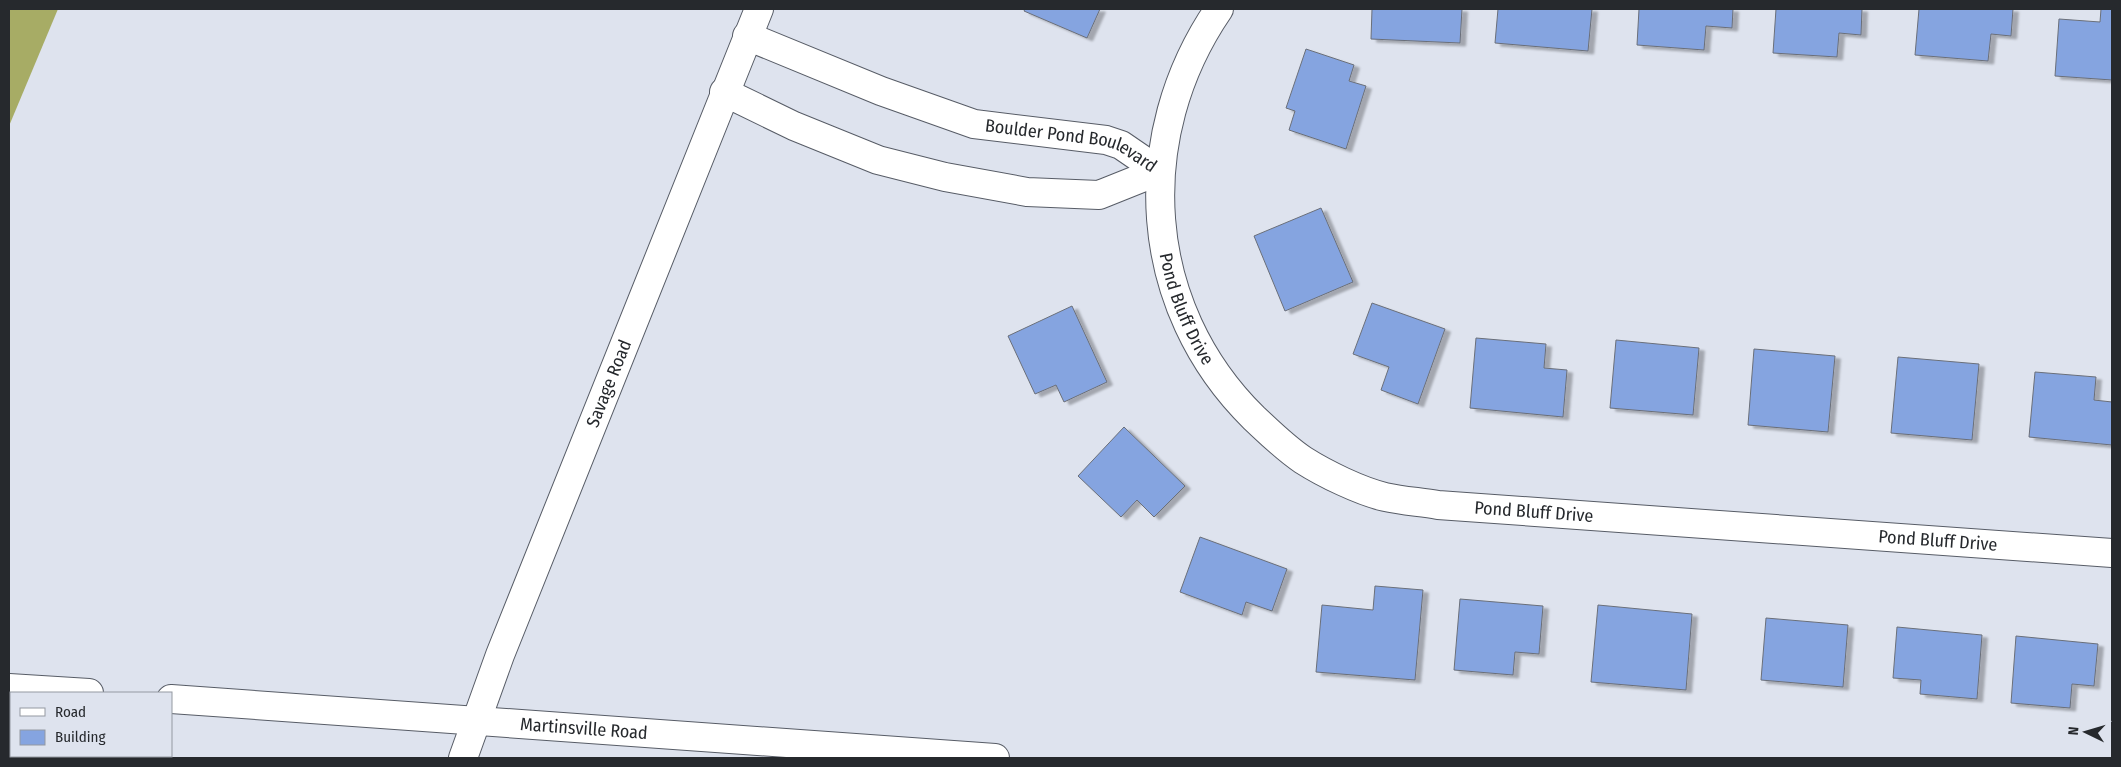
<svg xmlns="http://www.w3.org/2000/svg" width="2121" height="767" font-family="'Fira Sans Condensed',sans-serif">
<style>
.forest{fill:#a7ac65}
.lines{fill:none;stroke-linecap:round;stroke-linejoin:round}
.stream{stroke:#57b9c9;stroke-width:10}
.building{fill:#85a4e0;stroke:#6a6f79;filter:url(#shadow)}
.minor-casing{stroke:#575c66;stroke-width:30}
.minor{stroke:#fff;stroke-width:28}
.labels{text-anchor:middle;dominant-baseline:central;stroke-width:4.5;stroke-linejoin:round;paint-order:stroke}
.street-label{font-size:18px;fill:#26292d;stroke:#dee3ee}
</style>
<defs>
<filter id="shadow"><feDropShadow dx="5.5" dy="3" stdDeviation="1" flood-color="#0004"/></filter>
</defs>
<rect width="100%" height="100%" fill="#dee3ee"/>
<path class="forest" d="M9,9h49l-49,117z"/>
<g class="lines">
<path class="stream" d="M9,754h2
M33,756l41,2"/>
</g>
<path class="building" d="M1025,9h75l-13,29 -63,-27z
M1372,9h90l-2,34 -89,-4z
M1498,9h94l-4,42 -93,-8z
M1639,9h94l-1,19 -26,-2 -2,24 -67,-5z
M1776,9h86l-1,26 -22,-2 -2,24 -64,-4z
M1919,9h94l-2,27 -20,-2 -3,27 -73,-6z
M2101,9h11v71l-57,-4 4,-57 41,3z
M1306,49l48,16 -5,16 17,5 -20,63 -57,-19 6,-19 -9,-3z
M1321,208l32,74 -68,29 -31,-75z
M1372,303l73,26 -27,75 -37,-14 8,-23 -36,-13z
M1072,306l35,76 -43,20 -8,-17 -21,9 -27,-58z
M1476,338l70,6 -2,24 23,2 -4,47 -93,-9z
M1616,340l83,8 -6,67 -83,-7z
M1754,349l81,7 -7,76 -80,-7z
M1898,357l81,7 -7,76 -81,-7z
M2035,372l61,5 -2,23 18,2v43l-83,-8z
M1124,427l61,59 -31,31 -17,-17 -16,17 -43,-41z
M1200,537l87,32 -15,42 -26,-9 -4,13 -62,-23z
M1375,586l48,4 -8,90 -99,-8 6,-67 51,5z
M1460,599l83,7 -4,48 -24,-2 -2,23 -59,-5z
M1598,605l94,9 -6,76 -95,-8z
M1766,618l82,7 -5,62 -82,-7z
M1897,627l85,8 -5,64 -57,-5 1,-14 -28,-2z
M2016,636l82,8 -4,42 -22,-2 -2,24 -59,-5z"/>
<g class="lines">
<g class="minor-casing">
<g id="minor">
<path id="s1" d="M1219,9c-88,128 -78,298 35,409 15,14 31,30 49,42 22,14 57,31 82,37 18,4 36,5 53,8l674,48"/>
<path id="s2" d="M747,36l134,55 93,33 132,16 15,5 38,26"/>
<path d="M724,92l70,34 84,34 67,17 82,15 72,3 60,-24"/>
<path d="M9,688l80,5"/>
<path id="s3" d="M171,699l824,59"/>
<path id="s4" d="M463,758l37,-103 259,-646"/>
</g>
</g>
<use href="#minor" class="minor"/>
</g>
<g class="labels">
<g class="street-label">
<text stroke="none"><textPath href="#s2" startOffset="344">Boulder Pond Boulevard</textPath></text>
<text stroke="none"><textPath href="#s1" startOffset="316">Pond Bluff Drive</textPath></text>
<text stroke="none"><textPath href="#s4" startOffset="402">Savage Road</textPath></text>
<text stroke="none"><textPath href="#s1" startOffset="751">Pond Bluff Drive</textPath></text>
<text stroke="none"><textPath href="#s1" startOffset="1156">Pond Bluff Drive</textPath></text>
<text stroke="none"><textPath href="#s3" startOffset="414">Martinsville Road</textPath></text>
</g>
</g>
<rect width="2121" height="767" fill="none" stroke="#26292d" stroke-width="20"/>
<rect x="10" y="692" width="162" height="65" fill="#dee3ee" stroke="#9499a1"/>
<rect x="20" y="708" width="25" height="8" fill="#ffffff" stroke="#9499a1"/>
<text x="55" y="717" font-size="15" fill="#26292d">Road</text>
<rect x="20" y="730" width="25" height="15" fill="#85a4e0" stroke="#9499a1"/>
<text x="55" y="742" font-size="15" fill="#26292d">Building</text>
<g transform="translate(2086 732) rotate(275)" stroke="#dee3ee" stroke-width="4" paint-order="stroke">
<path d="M0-4L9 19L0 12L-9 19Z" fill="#26292d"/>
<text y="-8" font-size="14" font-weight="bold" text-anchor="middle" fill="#26292d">N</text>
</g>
</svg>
